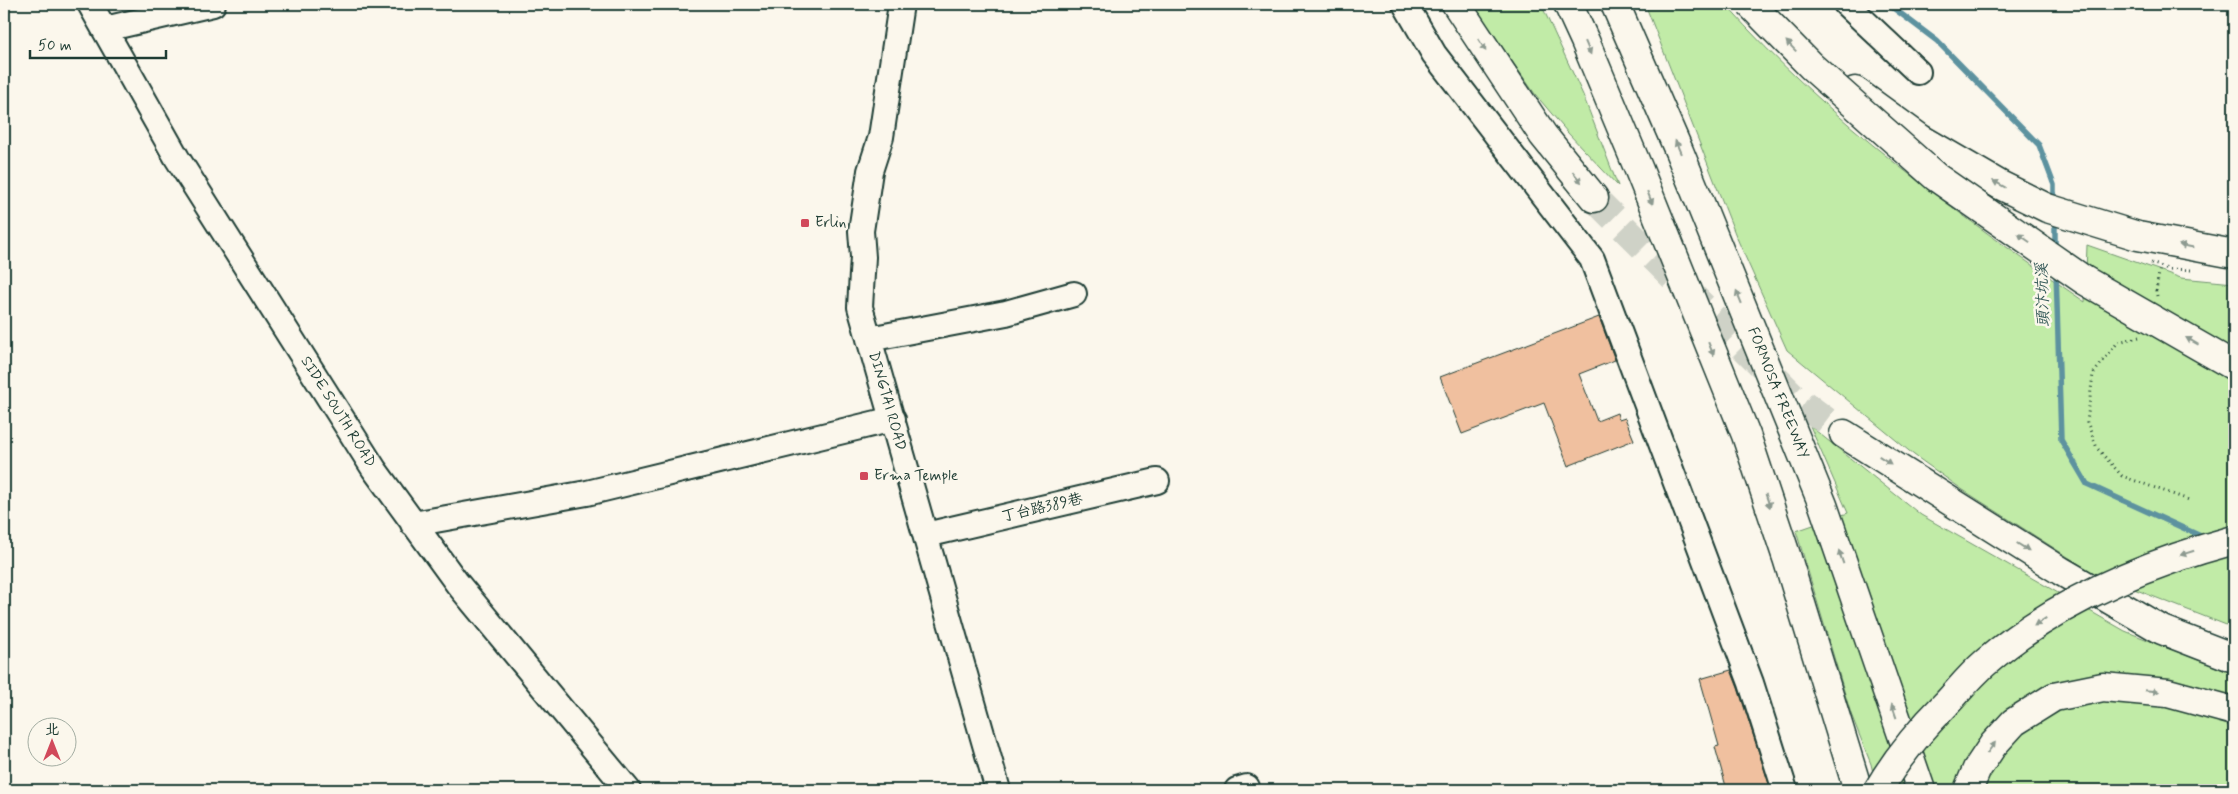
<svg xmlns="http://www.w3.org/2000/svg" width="2238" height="794" font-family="Mynerve,'LXGW WenKai TC',sans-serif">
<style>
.green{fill:#c1eba7;stroke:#70946e}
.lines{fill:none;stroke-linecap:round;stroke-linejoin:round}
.stream{stroke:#5d929f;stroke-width:5.5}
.building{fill:#f0c09f;stroke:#1f3d34}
.highway-tunnel{stroke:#cfd2c7;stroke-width:28;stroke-dasharray:28 14;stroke-linecap:butt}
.minor-casing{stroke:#1f3d34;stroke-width:28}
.highway-casing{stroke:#1f3d34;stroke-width:31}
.path{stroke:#1f3d34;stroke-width:3;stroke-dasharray:1 4;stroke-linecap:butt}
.minor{stroke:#fbf7ec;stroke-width:24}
.highway{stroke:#fbf7ec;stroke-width:28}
.highway-bridge-casing{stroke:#1f3d34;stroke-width:31;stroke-linecap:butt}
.highway-bridge{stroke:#fbf7ec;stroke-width:28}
.oneway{fill:#8d9a90}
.poi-dot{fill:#d1495b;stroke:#fbf7ec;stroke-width:2}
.labels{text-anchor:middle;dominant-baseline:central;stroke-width:5;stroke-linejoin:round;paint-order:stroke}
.poi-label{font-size:15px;fill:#1f3d34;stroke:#fbf7ec;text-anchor:start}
.street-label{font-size:15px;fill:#1f3d34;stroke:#fbf7ec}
.water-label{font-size:16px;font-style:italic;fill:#345958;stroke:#fbf7ec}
</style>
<rect width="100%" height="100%" fill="#fbf7ec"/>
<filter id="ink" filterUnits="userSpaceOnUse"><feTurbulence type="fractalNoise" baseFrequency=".02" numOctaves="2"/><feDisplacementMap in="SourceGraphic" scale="10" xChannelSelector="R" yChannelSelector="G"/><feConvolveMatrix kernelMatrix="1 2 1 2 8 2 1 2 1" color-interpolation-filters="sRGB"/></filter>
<g filter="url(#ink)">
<path class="green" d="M1472,4h69l42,91 35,91 -50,-53 -33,-39z
M1645,4h80c104,117 231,209 360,298l2,-57 94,33 53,5v345l-141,-55 -130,-83 -49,-35 -127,-105 -51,-114z
M1810,426l111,89 204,116 109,43v25l-13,22 13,4v65h-357l-6,-26 -20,-50 -55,-183 52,-18z"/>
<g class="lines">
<path class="stream" d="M1888,4l49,37 102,104 15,40v19
M2055,218v33
M2056,270l5,170 26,44 118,54"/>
</g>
<path class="building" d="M1599,317l16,43 -36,14 18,47 20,-8 2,7 6,-2 9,22 -66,26 -24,-63 -82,31 -22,-57z
M1731,670l7,18 33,102h-44l-12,-43 4,-1 -19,-67z"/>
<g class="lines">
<path class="highway-tunnel" d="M1594,198l199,198 51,38"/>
<g class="minor-casing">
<path id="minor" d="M90,4l87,154 197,311 83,114 171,207
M901,4l-20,133 -11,34 -9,60 2,26 -3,50 138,483
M1405,4l29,50 158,205 159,424 34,107
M1846,4l72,68
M105,29l108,-25
M869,339l137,-26 68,-19
M413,524l174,-31 306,-74
M926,535l231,-54
M1237,790l10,-3"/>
</g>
<g class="highway-casing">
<path id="highway" d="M1456,4l87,131 51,63
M1568,4l17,37 54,129 107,265 41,123 71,232
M1615,4l64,147 144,354 98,285
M1855,91l66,48 79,46 47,23 91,28 96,18
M1844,434l217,137 101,59 72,28
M1968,790l9,-21 16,-24 21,-23 40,-25 49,-10 65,6 66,18"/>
</g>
<path class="path" d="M2151,263l17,6 23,1
M2157,296l-1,-5 4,-24
M2139,337l-21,5 -25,32 -6,48 10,26 25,28 67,24"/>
<use href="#minor" class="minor"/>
<use href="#highway" class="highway"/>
<g class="highway-bridge-casing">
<path id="highway-bridge" d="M1750,4l61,62 125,111 148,103 150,86
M1878,790c18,-31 43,-61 68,-86 13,-14 25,-29 39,-41 71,-62 160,-99 249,-123"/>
</g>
<use href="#highway-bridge" class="highway-bridge"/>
</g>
<defs><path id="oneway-solid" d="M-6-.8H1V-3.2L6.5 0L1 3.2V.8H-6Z" transform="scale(1.25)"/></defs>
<g class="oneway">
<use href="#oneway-solid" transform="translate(1482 45) rotate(58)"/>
<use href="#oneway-solid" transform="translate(1791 46) rotate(-134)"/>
<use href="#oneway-solid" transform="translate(1588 48) rotate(67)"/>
<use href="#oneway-solid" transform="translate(1678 147) rotate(-113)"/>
<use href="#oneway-solid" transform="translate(1577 177) rotate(51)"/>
<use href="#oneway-solid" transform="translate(1999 184) rotate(-152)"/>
<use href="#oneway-solid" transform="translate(1650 198) rotate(68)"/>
<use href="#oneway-solid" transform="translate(2024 238) rotate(-145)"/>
<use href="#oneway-solid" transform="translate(2186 246) rotate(-169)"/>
<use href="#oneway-solid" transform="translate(1739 297) rotate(-112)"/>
<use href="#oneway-solid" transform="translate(2192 341) rotate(-150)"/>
<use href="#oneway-solid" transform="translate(1711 349) rotate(68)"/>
<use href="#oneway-solid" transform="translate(1885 460) rotate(33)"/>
<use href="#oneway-solid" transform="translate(1768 501) rotate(71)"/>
<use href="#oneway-solid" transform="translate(2023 547) rotate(32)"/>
<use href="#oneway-solid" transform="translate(2187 553) rotate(163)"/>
<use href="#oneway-solid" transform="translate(1841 557) rotate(-109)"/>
<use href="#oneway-solid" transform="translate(2040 622) rotate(147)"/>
<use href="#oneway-solid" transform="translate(2152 691) rotate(5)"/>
<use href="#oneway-solid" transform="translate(1894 711) rotate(-109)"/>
<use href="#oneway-solid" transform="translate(1991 748) rotate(-53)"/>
</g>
</g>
<g class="poi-dot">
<rect x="800" y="218" width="10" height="10" rx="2.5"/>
<rect x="859" y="471" width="10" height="10" rx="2.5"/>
</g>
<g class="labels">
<g class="poi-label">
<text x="815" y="223">Erlin</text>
<text x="874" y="476">Erma Temple</text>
</g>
<g class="street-label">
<text transform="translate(1778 393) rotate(68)">FORMOSA FREEWAY</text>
<text transform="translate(887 401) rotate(74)">DINGTAI ROAD</text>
<text transform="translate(338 412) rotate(58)">SIDE SOUTH ROAD</text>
<text transform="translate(1042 508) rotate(-13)">丁台路389巷</text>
</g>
<g class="water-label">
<text transform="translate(2043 295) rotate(-92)">頭汴坑溪</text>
</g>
</g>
<rect width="2238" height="794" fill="none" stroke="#fbf7ec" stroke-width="20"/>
<rect x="10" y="10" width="2218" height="774" fill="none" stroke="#1f3d34" stroke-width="2" filter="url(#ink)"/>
<g transform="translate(52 742)"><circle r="24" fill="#fbf7ec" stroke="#a3ada2"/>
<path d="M0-4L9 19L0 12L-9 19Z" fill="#d1495b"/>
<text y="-8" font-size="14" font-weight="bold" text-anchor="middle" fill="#1f3d34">北</text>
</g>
<path d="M30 50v8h136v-8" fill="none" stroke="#1f3d34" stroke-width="2.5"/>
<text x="38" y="50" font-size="15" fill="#1f3d34" stroke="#fbf7ec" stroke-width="4" paint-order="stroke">50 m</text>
</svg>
